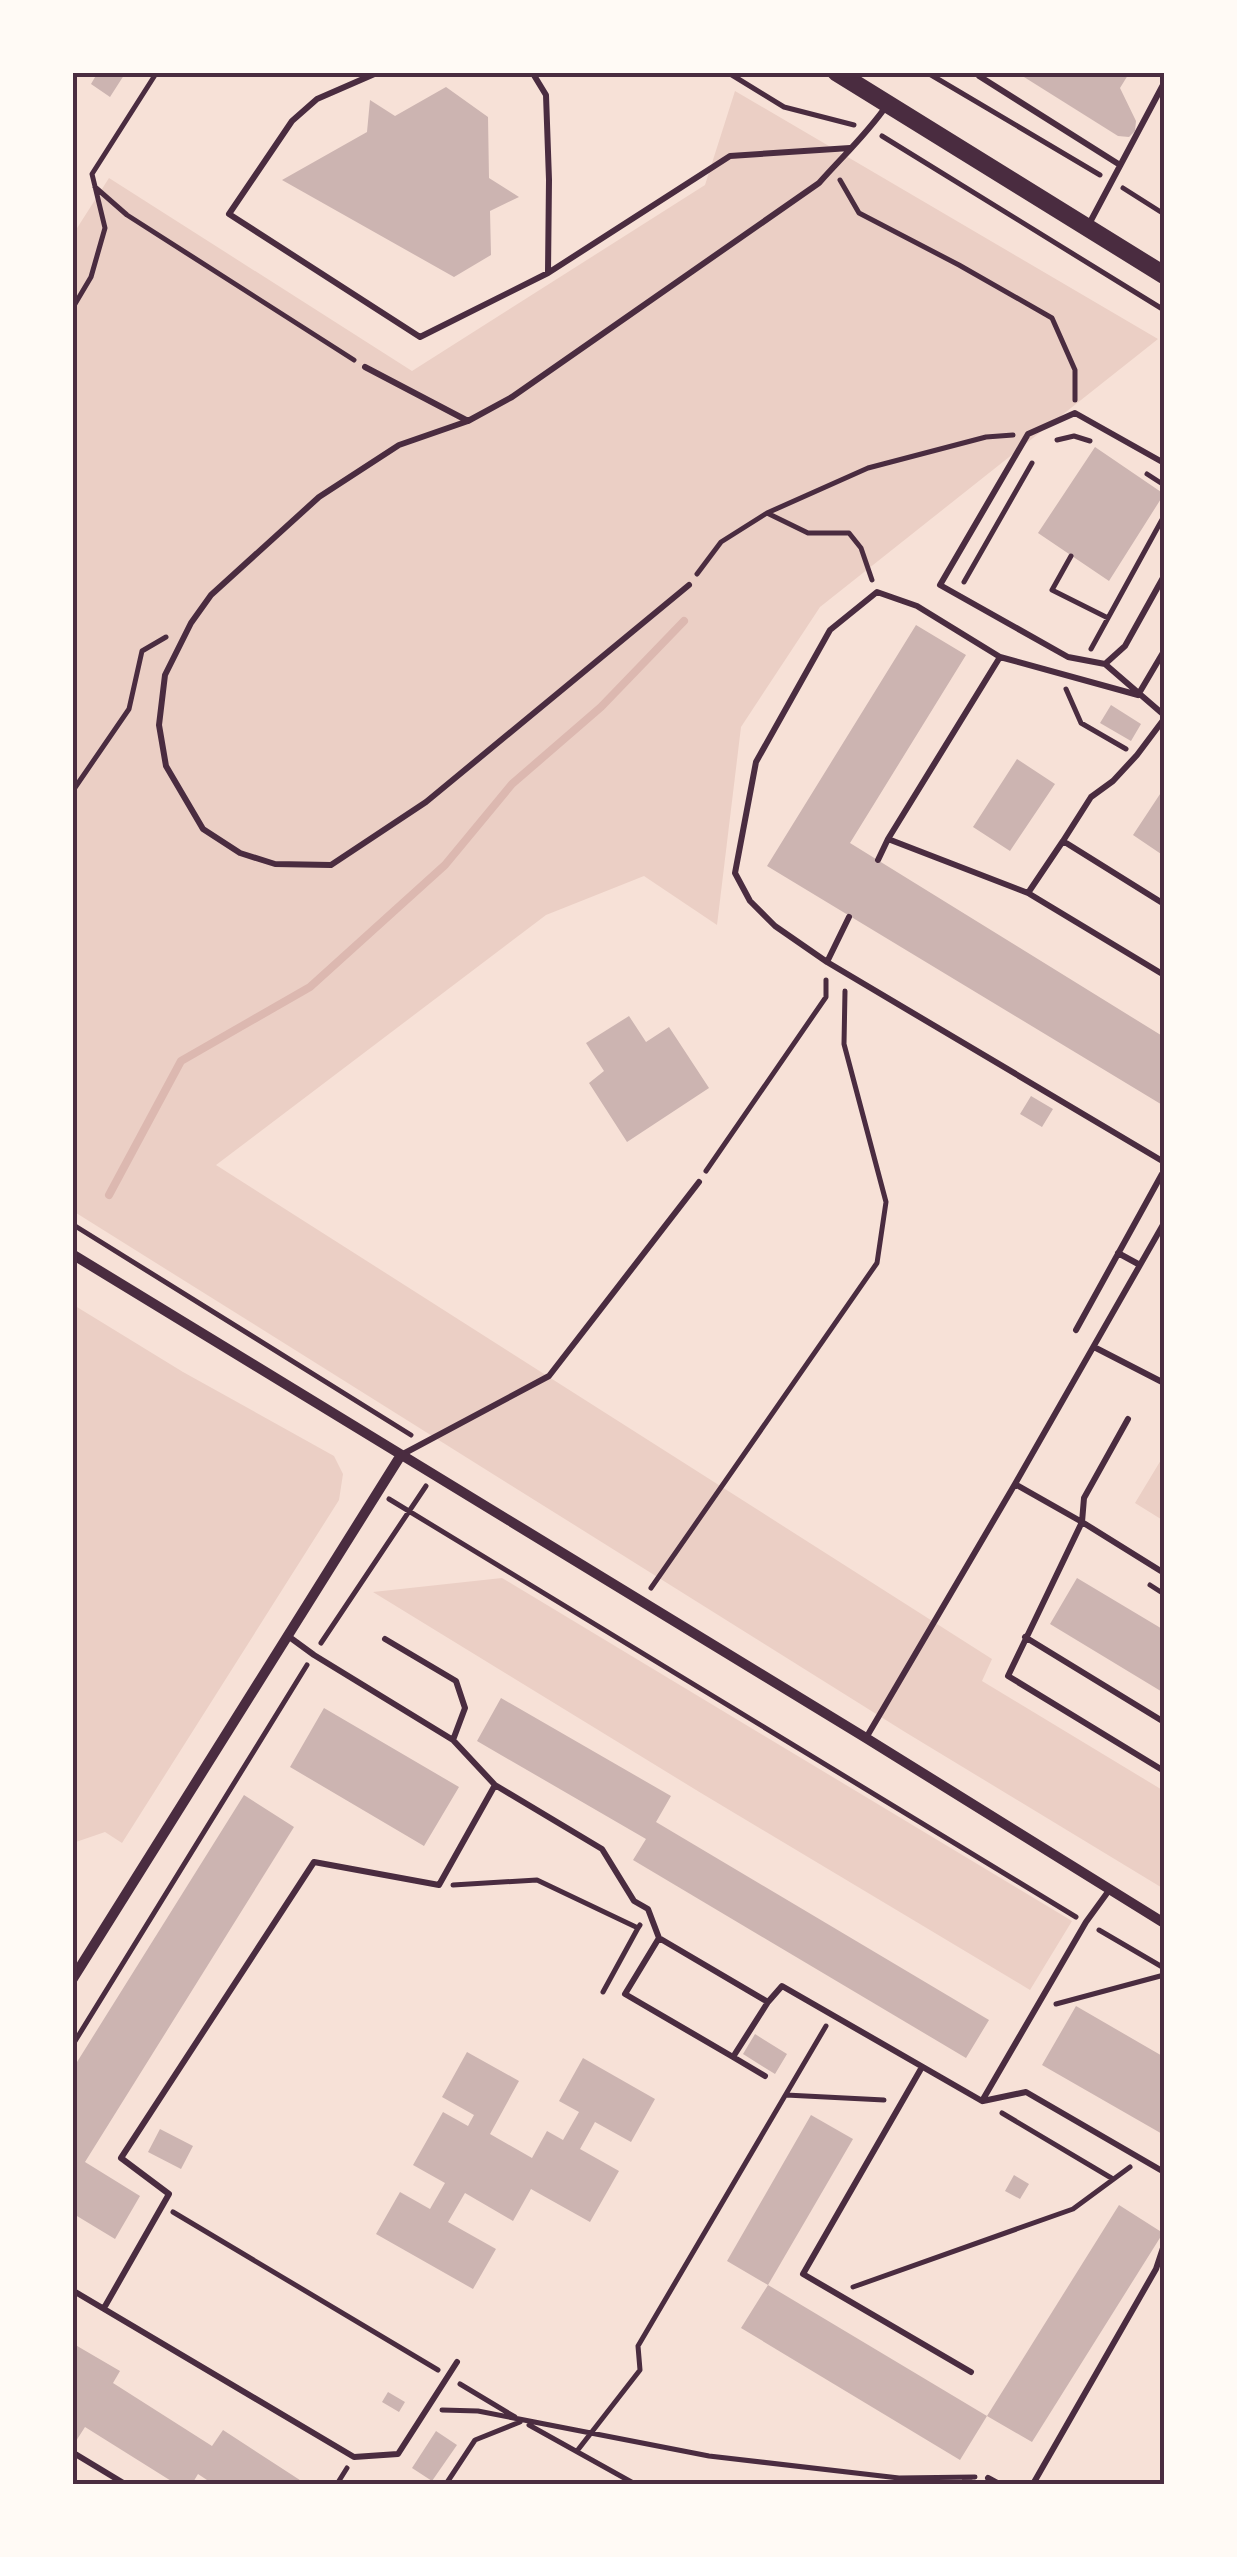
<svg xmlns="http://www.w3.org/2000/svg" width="1237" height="2557" font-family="'Roboto Condensed',sans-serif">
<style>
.green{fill:#ebcfc5}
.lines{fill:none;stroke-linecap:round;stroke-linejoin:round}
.stream{stroke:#dcb8b0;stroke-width:8}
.building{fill:#ccb4b1}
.path{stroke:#4a2c40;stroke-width:5}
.service{stroke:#4a2c40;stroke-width:6}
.minor{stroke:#4a2c40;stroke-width:10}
.secondary{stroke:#4a2c40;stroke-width:18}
.neatline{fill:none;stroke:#4a2c40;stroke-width:4}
</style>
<rect width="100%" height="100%" fill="#f7e1d7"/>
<path class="green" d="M735,91l423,248 -338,268 -79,120 -24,198 -73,-49 -98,39 -330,250 776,494 -10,22 182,110v98l-259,-157 -832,-521 -1,-975 37,-58 303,193 293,-186z
M72,1304l111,68 151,84 9,18 -4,26 -217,343 -17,-11 -32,11z
M1164,1455v66l-29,-18z
M502,1578l570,343 -42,69 -329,-197 -328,-201z"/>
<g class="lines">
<path class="stream" d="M109,1195l72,-134 129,-74 135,-122 67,-81 89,-77 83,-86"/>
</g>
<path class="building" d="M98,72h28l-16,25 -19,-13z
M1016,72h108l4,3 -8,13 16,33 -1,10 -6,6 -11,-1z
M446,87l42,30 1,61 30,19 -29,14 1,44 -37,22 -172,-97 85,-48 3,-32 25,16z
M1095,447l69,47 -55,87 -71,-48z
M916,625l50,30 -116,188 314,194v69l-397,-240z
M1111,705l30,19 -10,17 -31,-18z
M1017,759l38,25 -45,67 -37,-24z
M1164,788v68l-31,-21z
M629,1016l17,26 23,-15 40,61 -82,54 -38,-59 15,-12 -18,-28z
M1031,1096l22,13 -11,18 -22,-13z
M1077,1578l87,52v63l-114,-69z
M501,1698l170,98 -15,26 333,198 -23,38 -333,-198 13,-21 -169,-98z
M324,1708l135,79 -35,59 -134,-79z
M244,1795l50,32 -209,335 55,34 -25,43 -43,-26v-143z
M1076,2006l88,51v78l-122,-70z
M755,2034l32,20 -12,20 -32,-20z
M467,2052l52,29 -29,53 42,24 15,-27 16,9 16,-28 -20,-11 24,-43 72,41 -24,43 -36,-20 -15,27 39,22 -29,51 -59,-33 -18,32 -48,-28 -17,29 48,27 -23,40 -97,-55 24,-42 30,17 15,-26 -32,-18 30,-53 25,14 6,-11 -32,-18z
M811,2115l42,24 -85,146 -41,-24z
M160,2129l33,17 -12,23 -33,-17z
M1014,2175l15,9 -9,15 -15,-8z
M1119,2205l44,28 -131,209 -45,-26z
M768,2285l219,131 -27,44 -219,-132z
M72,2343l48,28 -7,12 99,63 11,-16 83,54h-93l-15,-10 -6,10h-16l-91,-57 -9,14 -4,-3z
M388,2392l17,10 -6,10 -17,-10z
M436,2431l21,14 -25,36 -20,-13z"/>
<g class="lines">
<path class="path" d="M727,72l57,35 70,18
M926,72l174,103
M882,136l282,174
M840,180l19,33 100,52 93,53 23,52v30
M95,187l32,28 227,145
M1123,188l41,26
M72,309l19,-32 14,-49 -13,-54 65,-102
M1057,440l17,-4 16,5
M1147,474l17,11
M767,513l41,20h41l12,15 11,32
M1071,556l-19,34 56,28
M697,574l24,-32 46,-29 101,-45 118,-31 27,-2
M964,582l68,-119
M1091,649l73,-133
M1066,689l15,34 45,26
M72,792l57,-83 13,-58 24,-14
M706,1171l120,-174v-17
M72,1224l339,211
M389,1499l687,418
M1150,1585l14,9
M651,1588l226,-325 9,-61 -42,-158 1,-53
M321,1643l105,-157
M453,1885l84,-5 101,48 2,-3
M1099,1930l65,38
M603,1992l35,-64
M1056,2004l108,-29
M72,2046l235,-381
M786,2095l98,5
M1002,2113l111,66
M173,2212l265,158
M853,2287l220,-78 57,-42
M460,2384l55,33
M442,2410l36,1 231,45 190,22 76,-1
M529,2425l106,59
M577,2451l63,-81 -2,-24 188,-320
M337,2484l10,-16
M446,2484l29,-44 45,-18
M959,2484l11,-5"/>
<path class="service" d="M379,72l-62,27 -25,22 -63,93 191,123 128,-64 182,-117 120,-8
M532,72l14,23 3,85 -1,92
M978,72l1,4 141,89
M1088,226l76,-143
M365,367l103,54 44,-24 307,-214c23,-26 48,-49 68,-78
M468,421l-69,24 -80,52 -108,98 -20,28 -26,52 -6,50 7,41 37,63 37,24 35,11 56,1 95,-63 263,-217
M1164,463l-89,-50 -47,21 -88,151 128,72 37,7 20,-18 39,-70
M1000,657l-83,-51 -40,-14 -47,38 -74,132 -21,111 15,28 25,25 52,36 337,200
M1105,664l59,51
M1138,695l26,-44
M888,839l140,54 136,82
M1063,841l28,-44 22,-16 24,-26 27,-36
M878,860l10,-21 112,-182 138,38
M1028,893l35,-52 101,63
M827,962l22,-45
M1118,1253l22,12
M1076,1330l86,-156
M1094,1347l70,36
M1128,1419l-44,79 -2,24 -74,154 156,95
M403,1454l146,-78 150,-194
M1015,1484l67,38 82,51
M288,1636l26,19 139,85 42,45 107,64 32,52 14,8 11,29 109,64 14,-16 200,115 104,-179 24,-33
M1025,1637l139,85
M385,1639l71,42 9,27 -12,32
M866,1738l149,-254 149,-261
M659,1938l-34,56 108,63 35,-55
M733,2057l32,19
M922,2067l-119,207 168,98
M983,2101l43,-9 138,80
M72,2290l282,167 44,-3 59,-92
M104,2308l65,-114 -48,-36 193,-296 125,23 56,-100
M72,2452l53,32
M988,2478l11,6
M1033,2484l123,-215 8,-24"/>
<path class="minor" d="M72,1254l794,484 298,185
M72,1980l329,-525"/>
<path class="secondary" d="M836,72l328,203"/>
</g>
<rect width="1237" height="2557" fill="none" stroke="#fffaf5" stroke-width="150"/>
<rect x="75" y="75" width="1087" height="2407" class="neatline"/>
</svg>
